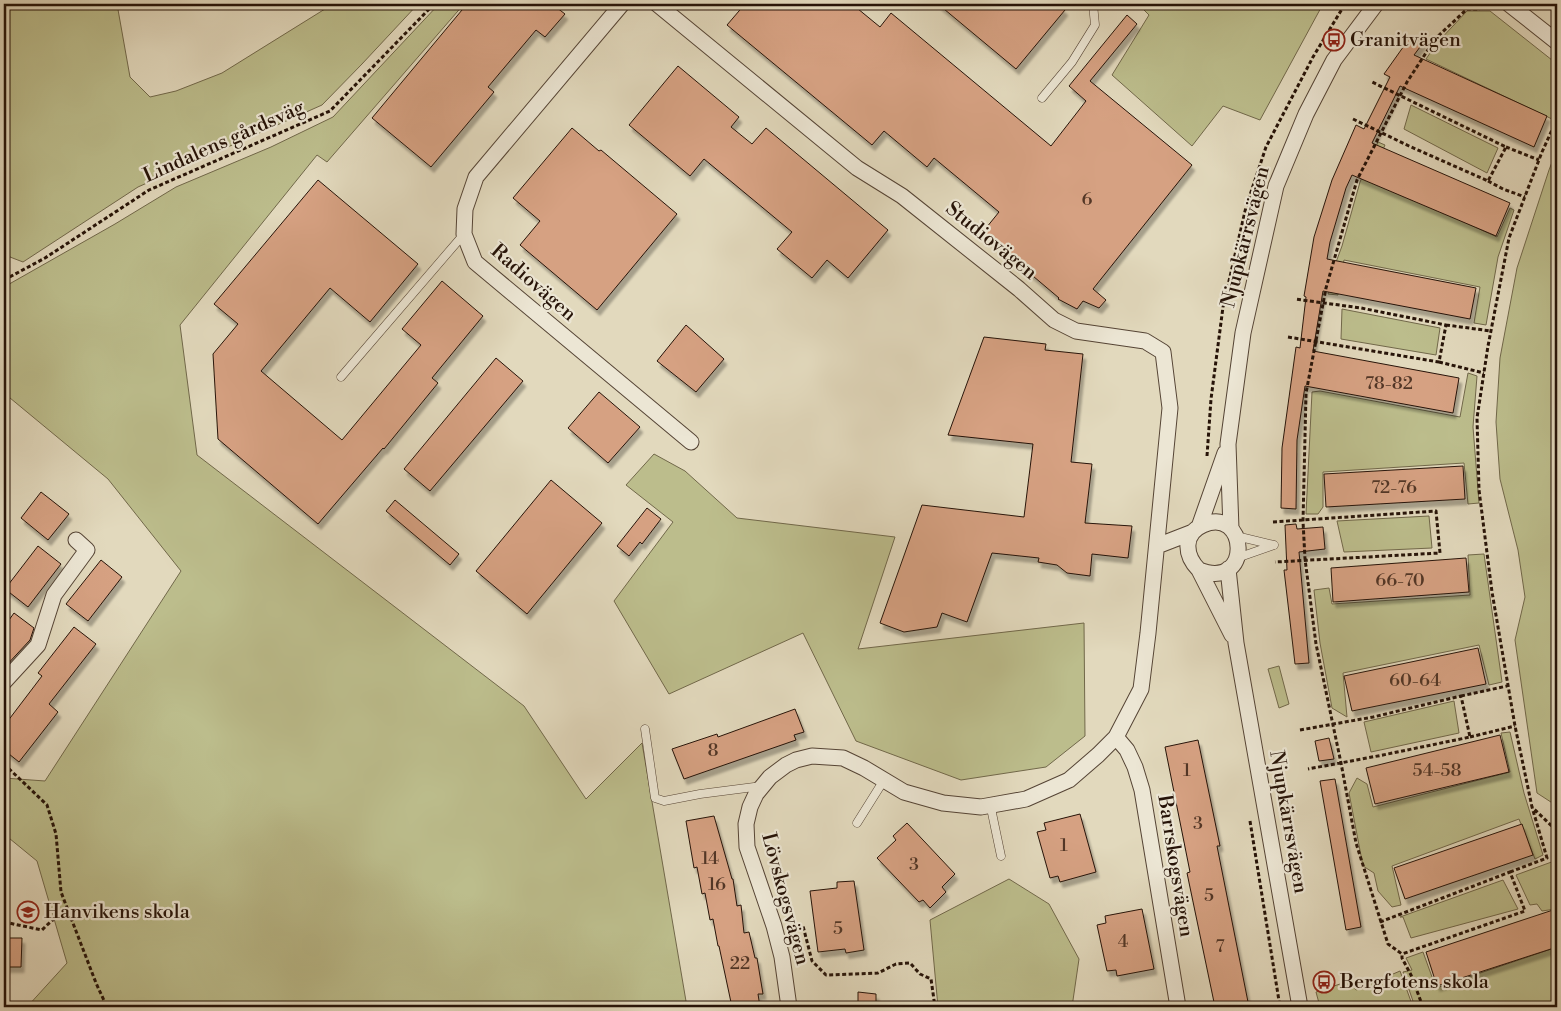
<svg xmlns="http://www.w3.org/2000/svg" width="1561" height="1011" font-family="'Libre Bodoni',serif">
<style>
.green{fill:#bcbd8c;stroke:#71684a}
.building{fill:#d6a182;stroke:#261308;filter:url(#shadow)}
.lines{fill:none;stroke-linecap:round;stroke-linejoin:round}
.service-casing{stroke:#554435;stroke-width:9}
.minor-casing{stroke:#554435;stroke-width:17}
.path{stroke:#261308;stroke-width:3;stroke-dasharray:4 2.5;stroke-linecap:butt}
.service{stroke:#ece6d4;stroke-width:8}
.minor{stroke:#ece6d4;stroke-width:15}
.labels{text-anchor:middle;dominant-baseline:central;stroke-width:4.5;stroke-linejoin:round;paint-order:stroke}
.number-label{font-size:18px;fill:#523626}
.poi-label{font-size:20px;fill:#261308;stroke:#ece6d4;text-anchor:start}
.street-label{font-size:20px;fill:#261308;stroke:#ece6d4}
</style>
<defs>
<filter id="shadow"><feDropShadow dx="3" dy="5.5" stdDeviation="1" flood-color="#0004"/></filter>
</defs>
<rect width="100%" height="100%" fill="#e2d9bd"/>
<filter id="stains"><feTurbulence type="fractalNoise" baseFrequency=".004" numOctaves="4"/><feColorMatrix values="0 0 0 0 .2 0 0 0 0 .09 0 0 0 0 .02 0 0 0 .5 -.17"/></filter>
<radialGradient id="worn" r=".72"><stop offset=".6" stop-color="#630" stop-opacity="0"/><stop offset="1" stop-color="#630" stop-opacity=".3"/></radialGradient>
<path class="green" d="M4,4h113l13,73 20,20 26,-6 46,-18 111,-69h85l-56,60 -40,41 -184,82 -115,75 -13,-5 -6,-11z
M439,4h25l-137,158 -10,-7 -137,170 17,130 327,251 62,93 56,-56 45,264h-660l40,-44 -30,-102 -33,-27v-56l41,3 136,-210 -73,-92 -104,-86v-106l111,-63 61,-37 95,-40 62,-30z
M1138,4h185l-63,116 -37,-14 -31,40 -80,-71 37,-60z
M1467,11h23l67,53v45l-5,10 -126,-60 11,-16z
M1411,105l87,43 -11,25 -83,-44z
M1378,142l7,3 -15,34 127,58 13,-29 4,2 -16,47 -12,68 -12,-2 6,-36 -136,-27 -6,35 -10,-1 4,-21 10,-27 18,-64z
M1557,149v32l-2,5 2,2v618l-20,-13 -22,-153 10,-43 -7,-47 -18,-71 -4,-57 4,-64 17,-90 32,-98z
M1342,309l98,19 -4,27 -95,-16z
M1468,373l9,3 -4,51 6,76 -11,1 -4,-41 -141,9v35l-5,7h-12l6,-122 8,-1 140,26z
M654,454l31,17 52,47 158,19 -37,112 226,-26 1,113 -39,31 -85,13 -105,-39 -53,-108 -134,61 -55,-93 59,-79 -47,-37z
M1429,516l3,32 -88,4 -7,-31z
M1484,554l18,128 -13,3 -10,-40 -136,28 4,44 -15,-9 -12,-65 -6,-53 15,-2 3,16 138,-9 -2,-40z
M1279,666l10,38 -10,4 -11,-39z
M1454,701l5,32 -88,19 -7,-30z
M1510,732l14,61 19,62 -8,4 -16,-40 -127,47 9,39 -9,2 -14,-16 -4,-18 -11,-7 -14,-73 8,-15 10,6 6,23 137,-35 -9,-39z
M1557,860v57l-2,-8 -13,2 -5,-7 -7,1 -14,-30z
M1009,879l40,25 30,55 -7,48h-134l-8,-87z
M1503,880l15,29 -107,29 -8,-21h-3z
M1557,947v60h-142l-12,-35 9,-2 -6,-12 17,-6 13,36z
M1400,971l13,36h-93l-4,-15 33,-11 7,9z"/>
<path class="building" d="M467,4h85l13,10 -20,23 -9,-7 -48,57 6,5 -63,75 -59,-49z
M745,4h107l28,23 11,-14 160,133 35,-45 -17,-15 58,-71 10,9 -47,57 102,84 -99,124 13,11 -7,8 -16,-7 -6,8 -19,-10 1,-1 -77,-65 17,-21 -65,-54 -7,9 -43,-36 -12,14 -145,-120z
M938,4h120l7,6 -49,59z
M1411,36l12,7 -9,12 133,61 -13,31 -134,-61 -28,57 138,60 -14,33 -144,-61 -6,13 -16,54 -3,17 149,29 -6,31 -147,-28 -10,60 146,27 -6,35 -148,-27 -8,54 -1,69 -15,-1 1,-60 14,-101 4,1 6,-51 -2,-1 10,-59 18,-57 24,-55 8,4 26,-52 -6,-3z
M678,66l61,51 -8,10 21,17 14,-16 122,102 -40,48 -21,-18 -15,18 -35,-29 15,-17 -88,-73 -14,17 -61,-51z
M572,128l27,23 2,-1 76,64 -80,96 -77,-65 20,-24 -27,-23z
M318,180l100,84 -48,58 -40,-34 -69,83 81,69 79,-95 -19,-16 40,-48 41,35 -51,62 6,5 -54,66 -1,-1 -65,76 -100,-85 -5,-85 25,-30 -24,-20z
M686,325l38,34 -28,33 -39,-31z
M984,337l62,7 -1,6 38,4 -12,108 21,2 -7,59 47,3 -4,32 -36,-4 -2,22 -23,-3 -10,-8 -19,-3 1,-4 -47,-5 -25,69 -25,-9 -5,14 -33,5 -24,-9 42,-118 102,12 9,-73 -85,-9z
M496,358l27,23 -93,110 -26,-22z
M599,392l41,35 -32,36 -40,-35z
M1463,466l2,33 -139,8 -2,-33z
M551,480l51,43 -75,91 -51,-43z
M41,492l28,22 -21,26 -27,-22z
M395,500l64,54 -9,11 -64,-54z
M647,508l14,11 -19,25 -2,-2 -11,14 -12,-10z
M1296,524l1,5 26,-2 2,22 -26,3 10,111 -14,1 -11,-94h3l-2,-45z
M38,546l23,18 -33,43 -23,-18z
M1466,558l3,34 -136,10 -2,-34z
M101,560l21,17 -34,44 -22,-17z
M14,613l20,15 -4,12 -26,28v-41z
M74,627l22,17 -47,60 9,8 -39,50 -15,-12v-24l38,-50 -4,-3z
M1478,648l8,36 -134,27 -8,-35z
M795,709l9,23 -10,3 2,5 -112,39 -12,-30 45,-15 1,3z
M1500,735l9,37 -134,32 -9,-36z
M1329,738l5,21 -15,2 -4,-20z
M1198,740l22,106h-3l32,161h-34l-28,-134 3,-1 -25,-125z
M1335,779l26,148 -15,3 -26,-149z
M1080,814l16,58 -36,10 -2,-6 -8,2 -13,-46 9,-2 -2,-7z
M714,816l18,63h1l4,27 4,-1 3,28 5,-1 6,26h2l6,36h-5l2,13h-28l-13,-61h-1l-5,-27 -3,1 -5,-27 -3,1 -5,-27 -3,1 -8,-47z
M907,823l48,51 -13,13 4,5 -16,16 -7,-8 -4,2 -42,-44 19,-18 -3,-4z
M1522,824l11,31 -128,44 -11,-31z
M854,881l10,69 -18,3 -1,-4 -27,3 -8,-61 27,-3v-6z
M1142,909l12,60 -37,7 -1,-6 -9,1 -10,-46 9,-2 -1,-7z
M1553,910l4,12v25l-120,39 -11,-34z
M4,938h18l-1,29h-17z
M858,992l18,2v13h-18z"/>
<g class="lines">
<g class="service-casing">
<path id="service" d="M1042,98l30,-36 23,-37 -2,-21
M341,377l123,-143
M1236,536l38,9
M1237,558l37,-13
M645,729l10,69 9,3 36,-7 62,-8
M993,805l-1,8 9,43
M857,823l27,-43"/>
</g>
<g class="minor-casing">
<path id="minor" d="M622,4l-146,173 -11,32 -1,25 11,28 216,180
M657,4l200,164 45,28 117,93 35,31 22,11 69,10 18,11 7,56 -22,225 -7,56 -25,48 -18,18 -29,25 -43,19 -45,8 -38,-4 -39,-11 -40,-24 -21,-10 -31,-2 -16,4 -10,5 -16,12 -14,17 -6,13 -4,17 1,23 27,79 8,31 7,50
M1509,4l48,38
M1199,527l26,-74
M1231,529l-3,-85 15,-111 33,-147 30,-72 28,-54 42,-56
M1157,546l36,-14
M1228,569l8,74 64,364
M1199,570c55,21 48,-65 4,-45 -21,9 -18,31 -4,45l33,65
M4,682l34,-37 16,-50 33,-45 -11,-10
M1116,737l11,13 8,17 7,23 36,217"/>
</g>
<path class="path" d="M1353,119l56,27 79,35 18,-34 -134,-65
M1557,119l-15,33 -33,86 -21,108 -11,72 2,72 13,102 23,134 17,81 25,24
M1506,147l33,13
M1488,181l15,8 22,8
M4,280l41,-22 104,-68 181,-79 104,-107
M1446,325l45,6
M1288,337l151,25 7,-37 -85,-17 -66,-9
M1439,362l45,11
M1207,456l4,-57 12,-92 23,-100 20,-60 47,-90 32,-53
M1273,522l163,-11 4,42 -165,9
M1461,696l46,-10
M1300,730l73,-13 88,-21 9,41 -87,18 -75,14
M1470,737l45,-11
M4,764l43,41 9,29 5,58 35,91 11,24
M1250,821l30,186
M1510,872l37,-14 -15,-51
M4,922l38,8c8,-8 16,-16 27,-18
M1380,922l130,-50 15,39 -123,43
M791,929l12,-3 9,35 14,14 52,-2 18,-9 14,-1 10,11 11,5 4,28
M1423,1007l-12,-32 -9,-17v-4l-14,-10 -32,-101 -15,-80 -25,-119 -11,-85 -2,-38 3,-128 20,-105 31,-108 50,-98 28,-43 32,-30h13"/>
<use href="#service" class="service"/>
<use href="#minor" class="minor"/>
</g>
<defs>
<g id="bus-ring" transform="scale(1.125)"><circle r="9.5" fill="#ece6d4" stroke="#8f2418" stroke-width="1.5"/><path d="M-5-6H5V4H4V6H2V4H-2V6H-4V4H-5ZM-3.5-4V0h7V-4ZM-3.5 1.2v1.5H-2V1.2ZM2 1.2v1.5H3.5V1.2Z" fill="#8f2418"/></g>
<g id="school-ring" transform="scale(1.125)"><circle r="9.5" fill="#ece6d4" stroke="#8f2418" stroke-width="1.5"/><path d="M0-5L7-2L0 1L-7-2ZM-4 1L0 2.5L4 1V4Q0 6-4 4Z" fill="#8f2418"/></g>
</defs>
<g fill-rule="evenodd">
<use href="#bus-ring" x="1334" y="40"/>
<use href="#school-ring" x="28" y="912"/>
<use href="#bus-ring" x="1324" y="982"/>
</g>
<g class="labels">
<g class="number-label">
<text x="1087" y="199">6</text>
<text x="1389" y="383">78-82</text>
<text x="1394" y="487">72-76</text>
<text x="1400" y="580">66-70</text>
<text x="1415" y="680">60-64</text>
<text x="713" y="750">8</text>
<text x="1187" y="770">1</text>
<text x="1437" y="770">54-58</text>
<text x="1198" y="823">3</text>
<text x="1064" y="845">1</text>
<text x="710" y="858">14</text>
<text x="914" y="864">3</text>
<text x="717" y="884">16</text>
<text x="1209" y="895">5</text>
<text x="838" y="928">5</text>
<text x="1123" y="941">4</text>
<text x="1220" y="946">7</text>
<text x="740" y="963">22</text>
</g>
<g class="poi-label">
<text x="1350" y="40">Granitvägen</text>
<text x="44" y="912">Hanvikens skola</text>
<text x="1340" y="982">Bergfotens skola</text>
</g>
<g class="street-label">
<text transform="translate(224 142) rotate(-24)">Lindalens gårdsväg</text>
<text transform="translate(1246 237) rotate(-76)">Njupkärrsvägen</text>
<text transform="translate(991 241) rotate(39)">Studiovägen</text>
<text transform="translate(533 283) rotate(41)">Radiovägen</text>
<text transform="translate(1288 822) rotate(80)">Njupkärrsvägen</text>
<text transform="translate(1175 866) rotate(81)">Barrskogsvägen</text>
<text transform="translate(785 899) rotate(75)">Lövskogsvägen</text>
</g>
</g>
<rect width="1561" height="1011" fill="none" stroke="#e2d9bd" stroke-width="20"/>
<rect x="5" y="5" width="1551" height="1001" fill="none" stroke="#261308" stroke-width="2.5"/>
<rect x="10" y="10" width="1541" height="991" fill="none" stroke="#261308"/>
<rect width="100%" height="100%" filter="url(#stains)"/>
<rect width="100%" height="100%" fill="url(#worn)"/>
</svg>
